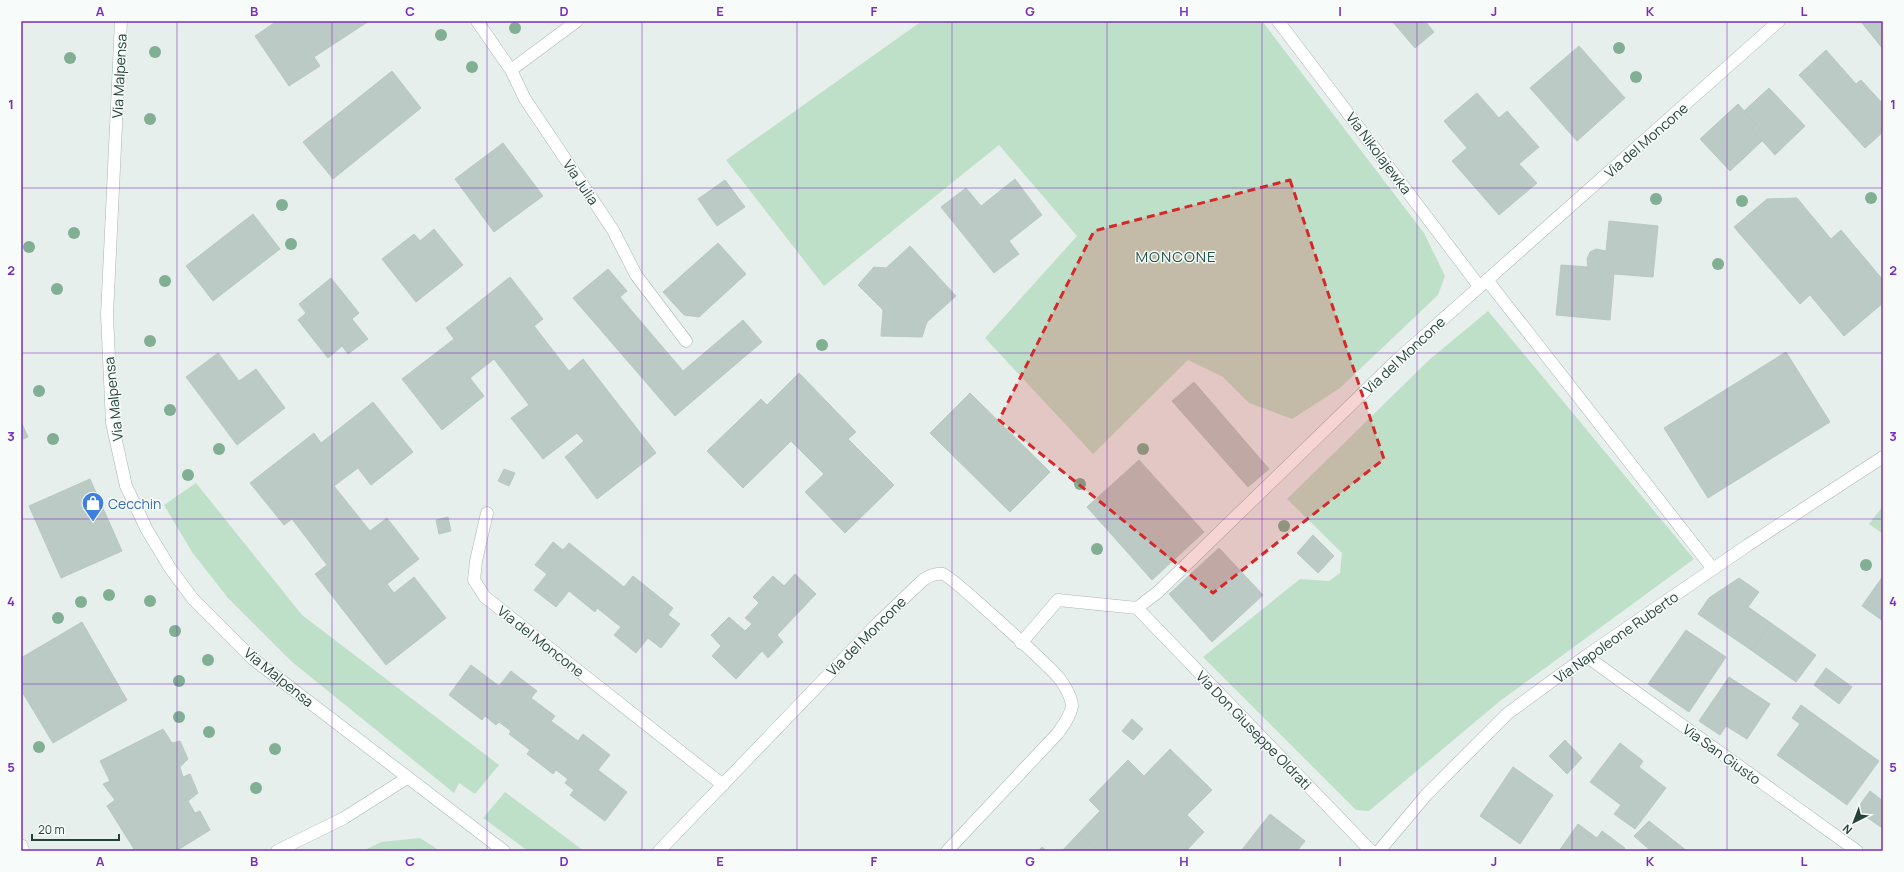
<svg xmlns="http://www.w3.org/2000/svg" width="1904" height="872" font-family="Manrope,sans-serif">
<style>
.green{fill:#bfe0c8}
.building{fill:#bbcac4;stroke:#b8c9c2}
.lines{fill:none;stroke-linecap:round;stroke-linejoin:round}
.service-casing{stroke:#a8b8b2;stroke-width:13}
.minor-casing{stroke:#a8b8b2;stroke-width:13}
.tertiary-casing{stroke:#a8b8b2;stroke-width:13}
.service{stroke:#fff;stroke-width:12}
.minor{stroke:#fff;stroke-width:12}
.tertiary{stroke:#fff;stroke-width:12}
.tree{fill:#80af93}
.marked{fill:#d62828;fill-opacity:0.2;stroke:#d62828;stroke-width:3;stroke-dasharray:8 5;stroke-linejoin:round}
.grid{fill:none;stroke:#7b2cbf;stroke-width:1;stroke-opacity:0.55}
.labels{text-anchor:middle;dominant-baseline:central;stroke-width:3;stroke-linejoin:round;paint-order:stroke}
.street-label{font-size:14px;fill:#24423a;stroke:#f7fbf9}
.shop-label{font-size:14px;fill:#366cbe;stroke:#f7fbf9;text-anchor:start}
.neighbourhood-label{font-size:15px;letter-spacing:1px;fill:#1f5548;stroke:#f7fbf9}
.neatline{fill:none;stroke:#7b2cbf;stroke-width:1.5}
.grid-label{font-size:13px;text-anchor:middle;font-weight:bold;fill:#7b2cbf}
</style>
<rect width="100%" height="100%" fill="#e6efeb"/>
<path class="green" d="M922,21h340l162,212 21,43 -7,19 -98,93 -48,31 -43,-16 -26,-26 -35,-17 -95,94 -108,-116 92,-102 -78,-91 -175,141 -98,-126z
M1488,311l206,248 -194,142 -131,110 -13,-1 -153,-153 97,-78 29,2 11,-8 2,-20 -55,-54 142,-139z
M196,483l106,132 197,150 -24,29 -16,-11 -5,10 -163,-132 -63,-63 -36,-46 -28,-47z
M1883,506v28l-14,-10z
M505,792l79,59h-56l-45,-33z
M420,838l20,13h-77l18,-9z"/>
<path class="building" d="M277,21h92l-55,36 6,9 -31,20 -34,-50z
M1392,21h33l9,11 -19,16z
M1865,21h18v28l-21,-26z
M1579,46l46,52 -48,43 -47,-53z
M1826,50l30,34 5,-4 22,24v28l-18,16 -66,-73z
M392,71l29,37 -88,71 -30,-37z
M1769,88l36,38 -30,29 -24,-27 5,-4 -12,-13z
M1477,93l22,25 8,-7 32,36 -20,17 18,19 -38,32 -47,-54 15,-13 -23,-27z
M1738,104l18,20 -5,4 11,13 -32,30 -30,-32z
M503,143l40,53 -49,36 -39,-53z
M1015,179l27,36 -33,26 10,13 -25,19 -53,-66 25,-19 15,18z
M725,180l20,27 -28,19 -19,-27z
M1797,198l34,41 10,-9 42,50v23l-39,33 -34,-41 -10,9 -66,-77 33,-28z
M253,214l27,35 -67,52 -27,-35z
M1609,221l49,5 -5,51 -39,-3 -4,46 -54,-5 5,-50 27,2 -1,-8 3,-7 6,-3 10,2z
M434,229l29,36 -47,37 -34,-43 32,-25 6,7z
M718,243l28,31 -47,43 -15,-2 -21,-23z
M910,246l46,50 -29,26 -5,15 -41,-1 2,-26 -25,-25 16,-18 12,1z
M608,269l19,22 -7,6 63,74 60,-51 19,22 -87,74 -102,-118z
M510,277l33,42 -9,7 35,45 14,-12 73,94 -59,46 -32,-42 19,-16 -7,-8 -34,26 -32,-41 18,-13 -35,-46 -24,19 14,18 -42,34 -40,-51 52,-40 -8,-11z
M331,278l28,35 -7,6 16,20 -20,15 -6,-8 -14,12 -30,-38 8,-7 -7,-9z
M1786,352l44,70 -122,76 -44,-70z
M218,353l21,28 17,-12 29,39 -48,37 -51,-68z
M799,373l57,59 -8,7 46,46 -49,48 -40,-41 19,-18 -33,-33 -48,47 -36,-37 54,-52 6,6z
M1194,382l75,87 -21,18 -76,-86z
M970,393l80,79 -40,40 -80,-79z
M373,402l40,50 -42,33 -13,-17 -24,18 36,45 17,-13 32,41 -32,25 7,9 20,-16 32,41 -60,47 -71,-91 12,-9 -35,-46 -8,6 -34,-42 64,-50 7,10z
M21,422l7,15 -7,3z
M1139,460l65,72 -52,48 -65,-73z
M504,469l11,4 -6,13 -11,-5z
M90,479l32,72 -61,27 -32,-72z
M448,517l3,14 -12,3 -3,-14z
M1313,535l21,21 -16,17 -21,-20z
M553,542l10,8 6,-7 55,44 9,-11 40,32 -5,7 12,9 -19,24 -13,-10 -12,15 -22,-18 7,-8 -24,-19 -2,4 -26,-21 -13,16 -22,-17 13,-16 -12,-9z
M1219,548l44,47 -51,47 -43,-48z
M795,574l21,20 -39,41 6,7 -15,16 -6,-7 -26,28 -24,-23 9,-10 -10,-11 18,-18 16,14 7,-7 -7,-6 14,-15 -6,-6 20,-21 11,10z
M1883,576v45l-21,-15z
M1739,578l20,14 -11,15 23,16 -20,27 -53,-36 11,-16z
M82,622l45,78 -74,43 -32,-53v-32z
M1771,623l45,32 -20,27 -45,-32z
M1686,630l40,27 -37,55 -41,-28z
M471,665l28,21 12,-15 26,20 -6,7 24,18 -4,5 27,20 5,-7 27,21 -12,15 29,22 -22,29 -35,-26 4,-5 -9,-7 3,-4 -12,-9 -3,4 -26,-20 3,-4 -21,-16 2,-3 -12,-9 -3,3 -11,-9 -3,4 -33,-25z
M1826,668l26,19 -13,17 -25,-19z
M1729,677l41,27 -23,35 -21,-13 -6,9 -21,-14z
M1801,705l78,56 -32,44 -70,-50 23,-31 -8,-6z
M1132,719l11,10 -10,11 -11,-9z
M163,729l9,14 8,-2 8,18 -8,8 3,10 7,-3 8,19 -10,8 7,12 5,-2 10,19 -34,21h-47l5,-2 -27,-43 8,-6 -12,-16 7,-3 -10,-20z
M1565,740l17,18 -15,16 -18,-18z
M1620,743l23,18 -4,6 27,21 -31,41 -21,-15 7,-9 -31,-23z
M1170,749l42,41 -25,25 17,17 -18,19 -44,-1 -44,1 -19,-18 21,-22 -11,-11 39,-40 16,16z
M1513,767l40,28 -33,49 -40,-28z
M1870,791l13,10v23l-2,3 -25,-17z
M1270,814l35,27 -8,10h-56z
M1649,821l38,30h-36l-17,-15z
M1578,824l19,14 5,-7 23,17 -2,3h-64z
M1079,833l19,18h-36z
M1042,847l5,4h-9z"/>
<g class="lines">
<g class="service-casing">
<path id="service" d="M1487,280l226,289"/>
</g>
<g class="minor-casing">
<path id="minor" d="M477,21l34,49 14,29 88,131 23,45 50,66
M1278,21l201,265
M511,70l66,-49
M487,513l-11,48 -2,19 11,17 238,188
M1137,608l234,243
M1021,643l37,-43 79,8 21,-16 239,-232 382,-339
M1586,656l271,195
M21,845l2,6
M277,851l67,-33 63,-40
M659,851l219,-228 45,-43c6,-4 12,-7 20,-6 8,2 107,93 116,104 5,6 13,20 13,28 -1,9 -9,20 -14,27l-111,118
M1379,851l48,-57 80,-80 79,-58 162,-111 135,-88"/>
</g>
<g class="tertiary-casing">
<path id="tertiary" d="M121,21l-14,294 5,108 14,63 21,44 23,38 23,31 60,60 251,192"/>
</g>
<use href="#service" class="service"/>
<use href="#minor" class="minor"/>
<use href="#tertiary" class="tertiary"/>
</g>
<g class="tree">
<circle cx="515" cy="28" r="6"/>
<circle cx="441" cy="35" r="6"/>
<circle cx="1619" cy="48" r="6"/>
<circle cx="155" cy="52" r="6"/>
<circle cx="70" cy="58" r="6"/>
<circle cx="472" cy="67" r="6"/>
<circle cx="1636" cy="77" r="6"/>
<circle cx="150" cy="119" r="6"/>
<circle cx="1871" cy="198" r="6"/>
<circle cx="1656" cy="199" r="6"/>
<circle cx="1742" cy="201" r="6"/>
<circle cx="282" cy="205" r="6"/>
<circle cx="74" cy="233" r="6"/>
<circle cx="291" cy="244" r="6"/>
<circle cx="29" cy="247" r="6"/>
<circle cx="1718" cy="264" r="6"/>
<circle cx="165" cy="281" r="6"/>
<circle cx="57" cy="289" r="6"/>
<circle cx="150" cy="341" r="6"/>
<circle cx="822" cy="345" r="6"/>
<circle cx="39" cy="391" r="6"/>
<circle cx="170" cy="410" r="6"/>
<circle cx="53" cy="439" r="6"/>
<circle cx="219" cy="449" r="6"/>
<circle cx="1143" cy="449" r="6"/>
<circle cx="188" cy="475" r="6"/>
<circle cx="1080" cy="484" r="6"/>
<circle cx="1284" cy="526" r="6"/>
<circle cx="1097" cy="549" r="6"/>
<circle cx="1866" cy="565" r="6"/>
<circle cx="109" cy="595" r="6"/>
<circle cx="150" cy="601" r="6"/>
<circle cx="81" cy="602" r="6"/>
<circle cx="58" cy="618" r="6"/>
<circle cx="175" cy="631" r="6"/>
<circle cx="208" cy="660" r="6"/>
<circle cx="179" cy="681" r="6"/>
<circle cx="179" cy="717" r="6"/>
<circle cx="209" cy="732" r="6"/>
<circle cx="39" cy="747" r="6"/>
<circle cx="275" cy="749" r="6"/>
<circle cx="256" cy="788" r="6"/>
</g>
<path class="marked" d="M1290,180l94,279 -171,134 -214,-173 95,-189z"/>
<path class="grid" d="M177,21v830M332,21v830M487,21v830M642,21v830M797,21v830M952,21v830M1107,21v830M1262,21v830M1417,21v830M1572,21v830M1727,21v830M21,188h1862M21,353h1862M21,519h1862M21,684h1862"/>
<defs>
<g id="shop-pin" transform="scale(1.15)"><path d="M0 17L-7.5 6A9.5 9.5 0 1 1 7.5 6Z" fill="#3f7fe0" stroke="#f7fbf9"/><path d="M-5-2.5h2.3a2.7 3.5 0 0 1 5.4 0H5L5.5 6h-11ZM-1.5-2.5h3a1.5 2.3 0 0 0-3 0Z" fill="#fff"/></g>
</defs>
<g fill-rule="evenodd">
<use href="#shop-pin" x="93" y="503"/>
</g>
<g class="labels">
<g class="street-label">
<text transform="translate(119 76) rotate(-87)">Via Malpensa</text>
<text transform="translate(1646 140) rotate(-41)">Via del Moncone</text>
<text transform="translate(1379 153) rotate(53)">Via Nikolajewka</text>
<text transform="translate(581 182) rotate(56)">Via Julia</text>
<text transform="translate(1404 355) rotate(-43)">Via del Moncone</text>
<text transform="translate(113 399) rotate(-96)">Via Malpensa</text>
<text transform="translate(866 636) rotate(-45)">Via del Moncone</text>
<text transform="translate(1616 637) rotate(-35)">Via Napoleone Ruberto</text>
<text transform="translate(541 641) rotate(38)">Via del Moncone</text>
<text transform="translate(279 677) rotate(39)">Via Malpensa</text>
<text transform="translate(1254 730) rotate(46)">Via Don Giuseppe Oldrati</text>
<text transform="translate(1722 754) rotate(36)">Via San Giusto</text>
</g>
<g class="shop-label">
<text x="108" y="503">Cecchin</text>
</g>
<g class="neighbourhood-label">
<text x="1176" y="256">MONCONE</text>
</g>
</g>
<rect width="1904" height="872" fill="none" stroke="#f7fbf9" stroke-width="44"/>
<g transform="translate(1854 822) rotate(222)" stroke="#f7fbf9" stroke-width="3" paint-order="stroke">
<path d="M0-3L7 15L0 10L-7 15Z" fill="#24423a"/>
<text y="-6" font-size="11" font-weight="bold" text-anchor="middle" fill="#24423a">N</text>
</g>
<path d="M32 834v6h87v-6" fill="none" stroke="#24423a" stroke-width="2"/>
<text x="38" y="834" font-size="12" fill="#24423a" stroke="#f7fbf9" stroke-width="3" paint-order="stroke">20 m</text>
<rect x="22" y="22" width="1860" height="828" class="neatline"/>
<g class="grid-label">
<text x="100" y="16">A</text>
<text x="254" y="16">B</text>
<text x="410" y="16">C</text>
<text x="564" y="16">D</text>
<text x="720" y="16">E</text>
<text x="874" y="16">F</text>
<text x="1030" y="16">G</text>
<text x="1184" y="16">H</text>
<text x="1340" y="16">I</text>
<text x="1494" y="16">J</text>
<text x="1650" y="16">K</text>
<text x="1804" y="16">L</text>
<text x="11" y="109">1</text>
<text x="1893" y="109">1</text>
<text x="11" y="275">2</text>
<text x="1893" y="275">2</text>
<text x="11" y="441">3</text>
<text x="1893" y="441">3</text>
<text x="11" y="606">4</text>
<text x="1893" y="606">4</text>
<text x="11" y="772">5</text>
<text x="1893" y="772">5</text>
<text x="100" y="866">A</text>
<text x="254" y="866">B</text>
<text x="410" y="866">C</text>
<text x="564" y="866">D</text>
<text x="720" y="866">E</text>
<text x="874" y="866">F</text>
<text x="1030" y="866">G</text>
<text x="1184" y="866">H</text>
<text x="1340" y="866">I</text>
<text x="1494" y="866">J</text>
<text x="1650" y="866">K</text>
<text x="1804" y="866">L</text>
</g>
</svg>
